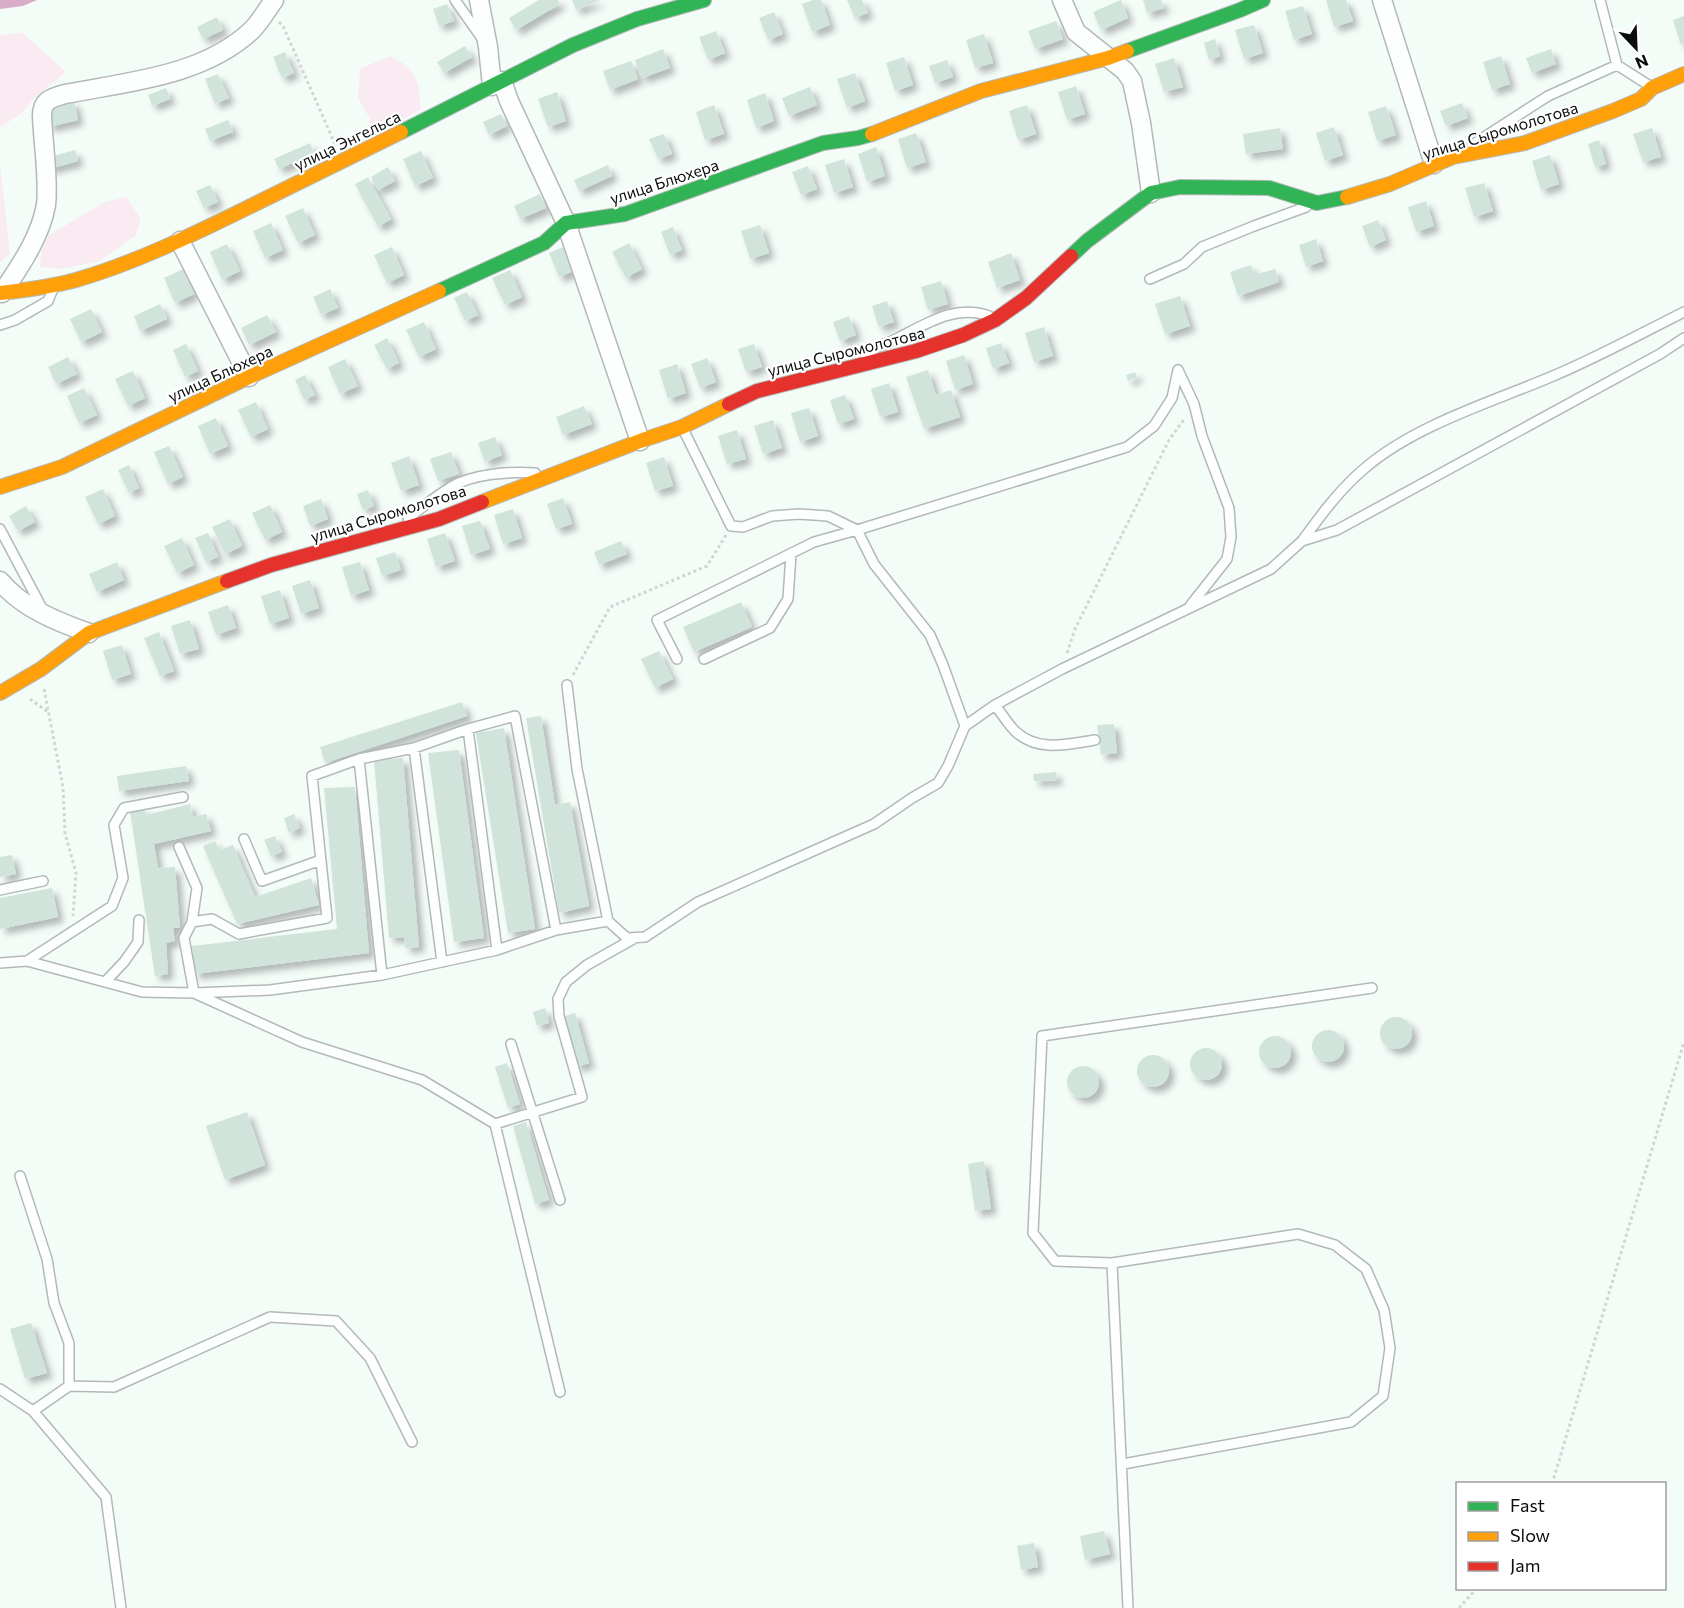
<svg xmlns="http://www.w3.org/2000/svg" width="1684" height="1608" font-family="Commissioner,sans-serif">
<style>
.green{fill:#faeaf2}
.water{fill:#d9adc6}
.building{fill:#d0e4db;filter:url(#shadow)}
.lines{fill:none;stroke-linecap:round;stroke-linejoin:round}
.lane-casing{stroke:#b3b9b6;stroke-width:12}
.street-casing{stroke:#b3b9b6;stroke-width:21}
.fast-casing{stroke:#b3b9b6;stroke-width:16}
.slow-casing{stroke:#b3b9b6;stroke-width:16}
.jam-casing{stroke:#b3b9b6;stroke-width:16}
.path{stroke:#d3d5d3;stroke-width:3;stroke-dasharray:3 3;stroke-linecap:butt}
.lane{stroke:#fdfffe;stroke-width:9}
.street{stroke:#fdfffe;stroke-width:18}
.fast{stroke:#30b455;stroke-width:14}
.slow{stroke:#ff9f0a;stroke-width:14}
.jam{stroke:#e5322d;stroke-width:14}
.labels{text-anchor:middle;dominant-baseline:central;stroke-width:4.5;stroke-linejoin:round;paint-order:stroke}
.street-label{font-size:16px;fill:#090d0b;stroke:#fff}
</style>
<defs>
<filter id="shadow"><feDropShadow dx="5.5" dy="5.5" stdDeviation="3" flood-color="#0004"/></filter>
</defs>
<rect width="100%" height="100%" fill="#f4fcf8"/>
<path class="green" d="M23,33l43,39 -30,24 -15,18 -21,13v-92z
M390,56c27,14 29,24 31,53l-53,30 2,-20 -12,-21 2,-29z
M0,164l10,90 -10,8z
M126,197l15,22 -5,16 -36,26 -39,8 -21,-2 1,-14 8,-18 56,-33z"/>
<path class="water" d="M0,0h37l-14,6 -23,3z"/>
<path class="building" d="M539,0h19l2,4 -44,26 -7,-12z
M572,0h28l-24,10z
M813,0h8l9,25 -18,7 -10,-28z
M847,0h15l6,13 -13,5z
M1121,0l7,18 -27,12 -8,-18z
M1143,0h18l3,8 -17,5z
M1326,0h20l7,21 -19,6z
M447,4l7,17 -15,5 -6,-17z
M1303,6l9,28 -18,6 -9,-29z
M774,12l9,22 -15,6 -9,-22z
M1684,16v28l-3,1 -8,-25z
M217,17l6,13 -20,9 -6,-12z
M1056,21l7,18 -28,10 -7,-18z
M1254,25l9,28 -19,6 -9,-29z
M716,31l9,22 -17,7 -9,-23z
M984,34l9,29 -18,5 -9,-28z
M1215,39l5,17 -11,4 -5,-17z
M465,46l7,11 -28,16 -7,-11z
M663,49l7,19 -28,10 -7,-18z
M1551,49l5,15 -24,9 -6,-15z
M285,52l9,21 -12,5 -9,-21z
M1501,56l9,28 -18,6 -9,-28z
M904,57l9,28 -18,6 -9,-28z
M1174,58l9,29 -19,5 -9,-28z
M947,60l6,17 -18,6 -6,-17z
M631,61l7,18 -28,11 -7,-19z
M855,73l10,28 -18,7 -10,-29z
M218,74l11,24 -14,6 -10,-25z
M1076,86l9,28 -18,6 -9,-28z
M810,87l7,18 -28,11 -7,-18z
M166,88l4,11 -18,7 -4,-11z
M557,92l9,29 -18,6 -10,-28z
M765,93l9,28 -18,7 -9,-28z
M74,101l4,19 -29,7 -4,-19z
M1462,103l6,15 -22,8 -6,-15z
M714,105l10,29 -19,6 -9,-28z
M1027,105l9,29 -18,6 -9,-29z
M1386,106l10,29 -19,6 -9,-29z
M501,114l6,12 -18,9 -6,-13z
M228,120l5,12 -23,9 -5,-12z
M1334,127l9,28 -18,6 -9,-28z
M1280,128l3,21 -37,5 -3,-20z
M1652,128l9,29 -18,5 -10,-28z
M916,133l10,29 -19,6 -9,-29z
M664,134l8,20 -14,5 -9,-20z
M1599,140l7,24 -11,3 -7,-23z
M310,143l4,10 -35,16 -5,-10z
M876,147l9,29 -18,6 -9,-28z
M75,150l3,11 -29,8 -3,-11z
M421,151l12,27 -18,8 -12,-27z
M1550,155l9,29 -18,6 -9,-29z
M844,159l9,28 -19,6 -9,-28z
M608,165l4,11 -33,15 -5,-11z
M808,166l9,23 -16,6 -9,-23z
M388,167l7,14 -17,9 -7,-13z
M368,177l23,42 -13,8 -23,-43z
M1484,183l9,28 -19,6 -9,-29z
M210,185l8,17 -14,6 -8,-17z
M540,194l6,14 -26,11 -6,-13z
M1426,201l8,25 -18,6 -8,-25z
M303,208l12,27 -17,8 -13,-27z
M1378,220l8,20 -16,7 -8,-21z
M271,223l12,27 -18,8 -12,-27z
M760,225l9,28 -19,6 -9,-28z
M673,227l9,23 -12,5 -9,-23z
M1316,239l7,22 -17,6 -7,-22z
M629,243l13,26 -16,9 -14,-26z
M227,244l13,27 -18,9 -12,-28z
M392,247l12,28 -17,8 -13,-28z
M563,247l11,24 -15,6 -10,-24z
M1011,253l9,27 -23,8 -9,-26z
M1251,265l3,10 21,-6 4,13 -41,14 -8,-24z
M183,269l11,25 -19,9 -11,-25z
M510,270l12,27 -17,8 -13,-27z
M941,281l7,23 -20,6 -7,-23z
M330,289l8,19 -17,7 -8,-18z
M467,292l11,23 -13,6 -11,-23z
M1180,296l10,30 -25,8 -10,-30z
M887,301l7,21 -15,5 -7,-21z
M160,304l7,15 -27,12 -6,-15z
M91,309l11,23 -21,10 -11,-23z
M267,315l9,17 -27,13 -8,-17z
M849,316l7,19 -16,6 -7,-19z
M424,322l12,27 -17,8 -13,-27z
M1044,327l9,29 -19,6 -9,-29z
M387,338l12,25 -12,6 -13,-24z
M1001,343l8,20 -16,6 -7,-21z
M186,344l12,27 -13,6 -12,-27z
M754,344l8,23 -16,5 -8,-23z
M964,355l9,29 -18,6 -9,-29z
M68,357l9,17 -21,10 -8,-17z
M707,358l9,24 -16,6 -9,-24z
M345,359l13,27 -18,8 -12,-27z
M677,364l9,29 -18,6 -9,-29z
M928,370l8,25 15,-5 9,27 -36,12 -18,-52z
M133,371l12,27 -17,8 -13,-27z
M1135,372l2,5 -9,4 -2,-6z
M305,375l10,20 -11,5 -9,-20z
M889,383l9,29 -18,5 -9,-28z
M84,388l13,27 -18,8 -12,-27z
M845,395l9,24 -16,5 -8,-24z
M256,402l12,27 -17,8 -13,-27z
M584,406l8,18 -29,11 -7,-18z
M809,408l9,28 -18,6 -9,-29z
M216,418l12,28 -18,8 -12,-28z
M773,420l9,28 -19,6 -9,-28z
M737,430l9,29 -19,5 -9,-28z
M495,437l7,18 -17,7 -7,-19z
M169,446l14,31 -15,7 -14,-32z
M451,452l8,22 -21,7 -8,-22z
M409,456l10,29 -18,6 -10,-28z
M664,457l9,29 -18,5 -9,-28z
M129,465l10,23 -10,5 -11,-23z
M103,489l12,27 -17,8 -13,-27z
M368,490l6,16 -11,4 -6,-16z
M563,498l9,26 -16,5 -9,-25z
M321,499l7,20 -18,7 -7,-20z
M270,505l12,27 -17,8 -13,-27z
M26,506l9,16 -17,9 -9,-15z
M513,509l9,29 -19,6 -9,-29z
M230,519l12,27 -17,8 -13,-27z
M480,521l10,28 -19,6 -9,-29z
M208,533l10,24 -12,5 -11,-24z
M445,533l10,28 -19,6 -9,-28z
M182,538l12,27 -17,8 -13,-27z
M621,541l6,13 -28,11 -5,-13z
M395,552l6,18 -19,6 -6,-18z
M117,562l7,18 -27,12 -8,-18z
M360,562l9,28 -18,6 -9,-29z
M310,580l9,28 -18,6 -9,-28z
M280,590l9,28 -19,6 -9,-28z
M741,602l11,25 -58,25 -11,-25z
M228,605l8,23 -20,7 -8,-23z
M190,620l9,29 -19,5 -9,-28z
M159,632l15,39 -14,5 -16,-38z
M122,645l9,29 -19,6 -9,-29z
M659,651l14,28 -18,9 -14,-29z
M462,702l5,14 -142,47 -5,-16z
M541,716l14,89 15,-3 19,104 -30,7 -33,-195z
M1114,724l3,29 -16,2 -4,-30z
M504,728l31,201 -27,4 -32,-200z
M459,750l25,188 -30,4 -26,-189z
M403,758l16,189 -14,1 -1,-11 -15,1 -15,-178z
M186,766l3,15 -70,10 -2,-15z
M1056,772l1,8 -23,1 -1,-7z
M355,787l14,166 -175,21 -2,-28 145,-17 -13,-141z
M190,804l3,13 13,-3 5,17 -57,13 4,24 17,-1 5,61h-7l2,13 -9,2 2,31 -13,2 -25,-165 14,-3 2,7z
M294,814l6,14 -11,5 -5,-15z
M275,836l7,16 -11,4 -7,-16z
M215,841l5,9 13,-5 22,52 56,-19 8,27 -82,19 -34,-78z
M12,855l4,19 -16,3v-20z
M52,888l6,29 -58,12v-31z
M545,1008l4,15 -12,3 -4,-14z
M575,1013l14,50 -13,4 -14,-50z
M1380 1033a16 16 0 1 1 32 0a16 16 0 1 1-32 0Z
M1312 1046a16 16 0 1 1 32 0a16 16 0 1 1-32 0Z
M1259 1052a16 16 0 1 1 32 0a16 16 0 1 1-32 0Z
M1190 1064a16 16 0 1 1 32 0a16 16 0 1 1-32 0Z
M1137 1071a16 16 0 1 1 32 0a16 16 0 1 1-32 0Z
M507,1063l13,41 -12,4 -13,-41z
M1067 1082a16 16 0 1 1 32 0a16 16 0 1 1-32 0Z
M247,1112l18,53 -40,15 -19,-54z
M526,1122l23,78 -14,4 -22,-78z
M984,1161l7,48 -16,2 -7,-47z
M31,1323l16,50 -22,6 -15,-50z
M1104,1531l6,23 -25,6 -5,-24z
M1034,1543l4,24 -17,3 -4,-24z"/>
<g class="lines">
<g class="lane-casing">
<path id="lane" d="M455,0l26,37
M1600,0l17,65 33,21
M1472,145l76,-49 69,-31
M1150,279l34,-15 18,-17 52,-21 52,-19
M0,325l15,-5 33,-19 5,-12
M865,354c11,-7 23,-11 35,-17 27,-14 57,-33 89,-21
M1178,370l16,34 8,32 27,72 2,29 -4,22 -37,47
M683,429l48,97 12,1 29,-11 27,-2 29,2 29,14 17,34 56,71 13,30 22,61
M408,518c14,-10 28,-22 43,-31 21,-13 59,-16 84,-14
M0,529l44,83
M1302,541c19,-26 38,-52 63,-73 50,-43 127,-66 188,-92 45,-19 87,-42 131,-64
M677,659l-20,-39 157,-78 43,-12 270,-83 27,-21 18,-28 6,-28
M704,659l66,-31 18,-29 3,-45
M567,685l10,84 31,152
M995,705c7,9 13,19 20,26 23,22 53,13 80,9
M468,729l29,221
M414,748l28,214
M359,759l-47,17 15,142 -88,16 -27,-15 -20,3 -8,16 10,55 76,-3 112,-15 115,-25 59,-20 52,-9 19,17 18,-1 53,-35 176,-78 38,-26 26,-15 10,-17 17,-40 30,-21 67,-36 209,-100 31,-28 35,-11 323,-176 24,-16
M244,839l18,42 59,-21
M179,847l18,41 -5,34
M0,890l43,-9
M27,961l85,-55 11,-28 -9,-53 10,-17 59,-11
M0,963l27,-2 115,31 52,1 108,49 120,38 73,44 65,268
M382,975l-23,-216 55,-11 54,-19 47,-13 41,214
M105,982l19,-20 14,-20 1,-22
M511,1044l49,156
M495,1124l87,-27 -23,-81 -1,-17 8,-17 21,-17 46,-26
M20,1176l27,83 7,44 15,40v43l-36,25
M1112,1263l-57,-2 -22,-28 9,-197 330,-48
M69,1386l45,1 156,-70 66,4 34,37 42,84
M0,1389l33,22 73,86 15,111
M1123,1464l228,-42 32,-26 7,-48 -6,-38 -18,-41 -31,-24 -37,-11 -186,29 16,345"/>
</g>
<g class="street-casing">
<path id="street" d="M479,0l9,47 4,39
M1062,0l14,32 49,39 7,10 9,42 10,70
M1382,0l52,164
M502,81l7,20 57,122 74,218
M180,241l69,136
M2,293c18,-27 38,-55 44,-88 3,-25 -3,-63 -4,-89 0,-16 9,-18 23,-22 62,-12 139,-18 187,-64 8,-8 15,-20 22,-30
M0,581c22,27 58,41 89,52"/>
</g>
<g class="fast-casing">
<path id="fast" d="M1127,51l113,-41 23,-10
M401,132l172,-87 64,-26 67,-19
M1071,256l16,-15 64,-48 29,-6 89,1 48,15 30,-6
M439,291l105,-48 22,-20 59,-9 198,-71 35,-5 14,-4"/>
</g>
<g class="slow-casing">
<path id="slow" d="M872,134l109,-43 127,-33 19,-7
M1347,197l43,-13 63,-27 72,-14 88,-32 28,-12 11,-11 32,-14
M0,293c26,-3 51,-6 76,-13 62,-18 120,-47 177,-75 49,-24 99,-49 148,-73
M0,487l62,-20 187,-90 190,-86
M482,502l158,-61 42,-14 47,-23
M0,693l41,-24 48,-36 138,-52"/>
</g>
<g class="jam-casing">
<path id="jam" d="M729,404l28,-13 159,-40 47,-16 32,-15 31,-22 45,-42
M227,581l44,-16 168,-46 43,-17"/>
</g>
<path class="path" d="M279,22l4,4 52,118
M1067,653l8,-24 94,-189 16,-22
M573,675l37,-68 97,-41 19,-31
M44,689l19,98 2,46 11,40 -3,43
M30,699l18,13
M1552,1484l132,-442
M1459,1608l18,-20"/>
<use href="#lane" class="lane"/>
<use href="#street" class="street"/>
<use href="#fast" class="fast"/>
<use href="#slow" class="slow"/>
<use href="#jam" class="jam"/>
</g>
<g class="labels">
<g class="street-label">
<text transform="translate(1500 130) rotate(-17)">улица Сыромолотова</text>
<text transform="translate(347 140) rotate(-26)">улица Энгельса</text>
<text transform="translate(664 181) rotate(-18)">улица Блюхера</text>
<text transform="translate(846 351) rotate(-14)">улица Сыромолотова</text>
<text transform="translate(220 373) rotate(-25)">улица Блюхера</text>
<text transform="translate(388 513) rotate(-17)">улица Сыромолотова</text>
</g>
</g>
<rect x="1456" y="1482" width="210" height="108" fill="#ffffff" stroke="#9d9e9d" stroke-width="1.5"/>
<rect x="1468" y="1502" width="30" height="9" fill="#30b455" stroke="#9d9e9d" stroke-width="1.5"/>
<text x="1510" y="1512" font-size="18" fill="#090d0b">Fast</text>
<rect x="1468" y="1532" width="30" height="9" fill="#ff9f0a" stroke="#9d9e9d" stroke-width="1.5"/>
<text x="1510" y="1542" font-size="18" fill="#090d0b">Slow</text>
<rect x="1468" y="1562" width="30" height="9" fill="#e5322d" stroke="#9d9e9d" stroke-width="1.5"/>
<text x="1510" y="1572" font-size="18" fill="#090d0b">Jam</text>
<g transform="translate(1636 48) rotate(157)" stroke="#ffffff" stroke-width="4.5" paint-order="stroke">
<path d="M0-4.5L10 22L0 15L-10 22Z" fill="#090d0b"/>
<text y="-9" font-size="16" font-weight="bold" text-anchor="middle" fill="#090d0b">N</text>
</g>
</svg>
